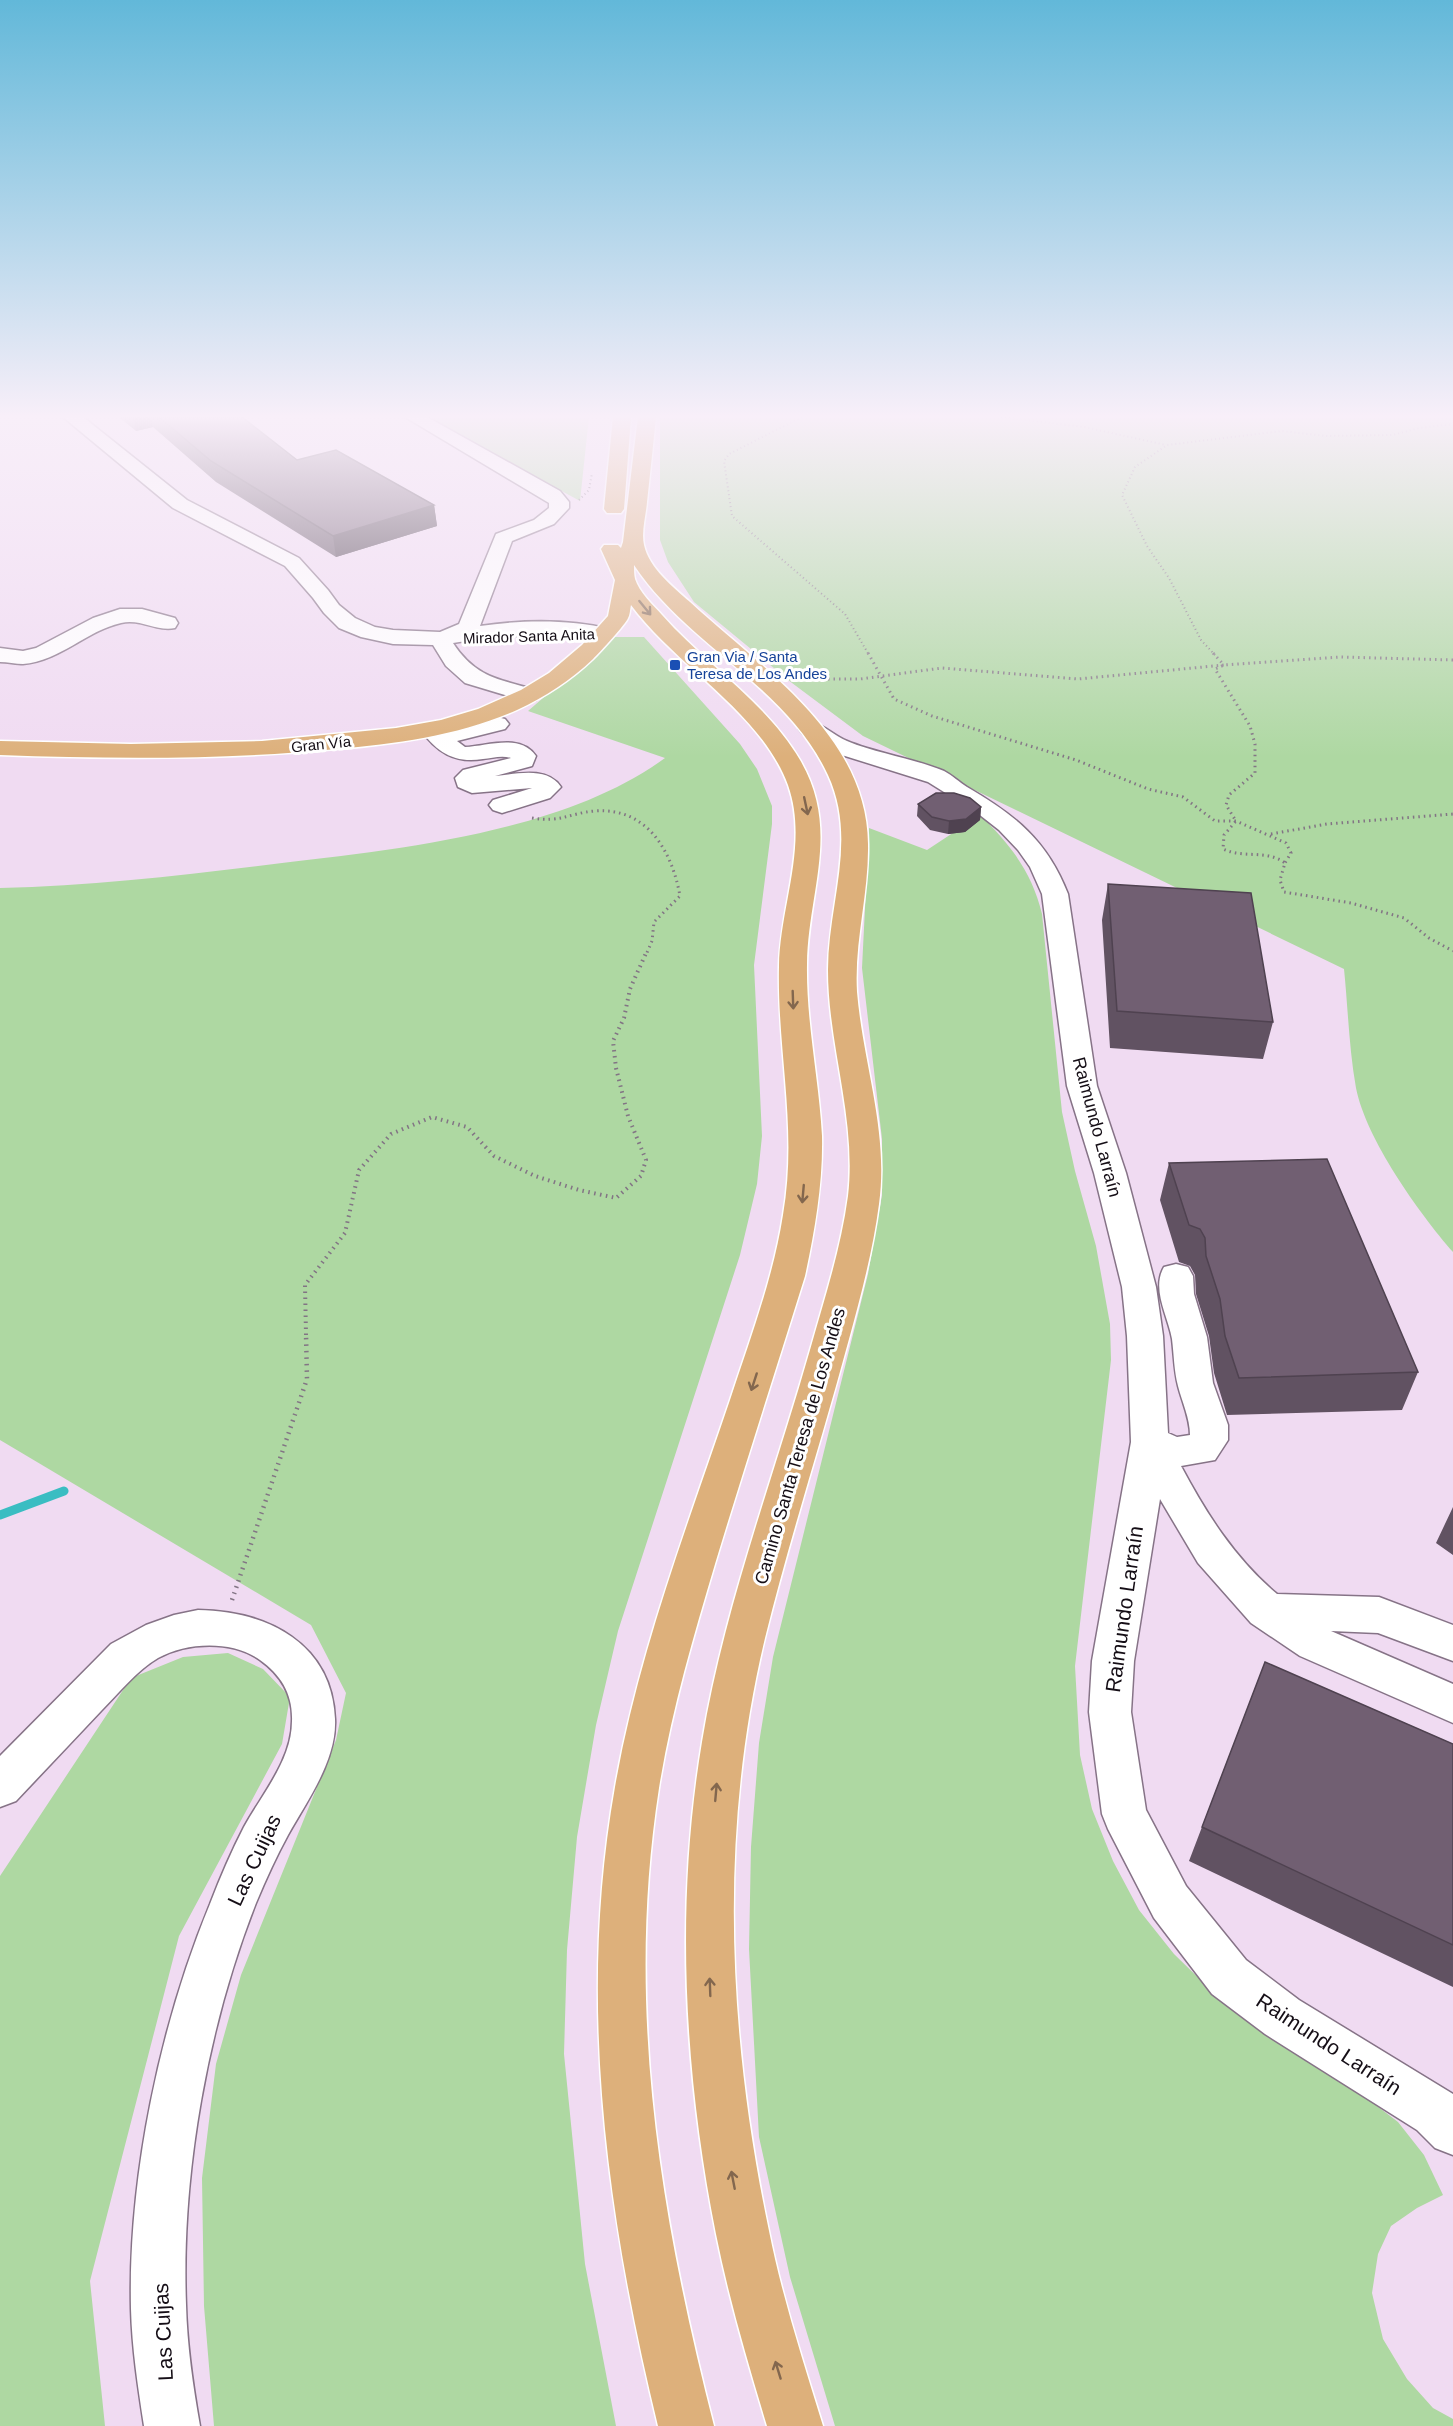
<svg xmlns="http://www.w3.org/2000/svg" width="1453" height="2426" font-family="Helvetica,sans-serif">
<style>
.green{fill:#aed8a2}
.lines{fill:none;stroke-linecap:round;stroke-linejoin:round}
.stream{stroke:#3abdc2;stroke-width:9}
.minor-casing{stroke:#867387;stroke-width:3}
.major-casing{stroke:#fff;stroke-width:3}
.path-far3{stroke:#827484;stroke-width:2;stroke-dasharray:1 3;stroke-linecap:butt}
.path-far2{stroke:#827484;stroke-width:3;stroke-dasharray:1.5 4;stroke-linecap:butt}
.path-far1{stroke:#827484;stroke-width:4;stroke-dasharray:1.5 4.5;stroke-linecap:butt}
.path{stroke:#827484;stroke-width:4.5;stroke-dasharray:1.5 5;stroke-linecap:butt}
.minor{fill:#fff;fill-rule:evenodd}
.major{fill:#ddb07b;fill-rule:evenodd}
.wall{fill:#615262}
.shaded-wall{fill:#4f4250}
.building{fill:#715f72;stroke:#4f4250;stroke-width:1.5}
.oneway{stroke:#83674e}
.transit-dot{fill:#1a4fb4;stroke:#fff;stroke-width:2}
.labels{text-anchor:middle;dominant-baseline:central;stroke-width:6;stroke-linejoin:round;paint-order:stroke}
.far-street-label{font-size:15px;fill:#150e16;stroke:#fff}
.far-transit-label{font-size:15px;fill:#164399;stroke:#fff;text-anchor:start}
.street-label{font-size:18px;fill:#150e16;stroke:#fff}
.near-street-label{font-size:21px;fill:#150e16;stroke:#fff}
</style>
<rect width="100%" height="100%" fill="#f0dbf2"/>
<path class="green" d="M426,417h163l-9,84z
M660,417h793v835c-34,-39 -87,-113 -97,-164 -7,-39 -8,-80 -12,-119l-481,-233 -71,-53 -98,-81 -26,-40 -8,-22z
M600,637h44l96,107 17,25 15,37v18l-18,141 8,171 -5,48 -17,71 -122,376 -22,94 -19,112 -10,113 -3,104 21,210 31,162h-402l-10,-120 -2,-128 14,-114 25,-89 95,-235 10,-47 -35,-68 -311,-185v-552c89,-2 178,-12 266,-23 127,-15 295,-31 399,-107l-137,-47 15,-13z
M980,815c30,29 52,57 62,99l20,198 13,59 21,75 14,78 1,36 -36,306 5,89 12,54 21,52 26,49 35,44 41,40 145,99 38,29 26,33 19,40 -26,13 -26,18 -13,28 -6,39 11,46 24,40 26,29 20,11v7h-618l-45,-149 -31,-140 -10,-188 2,-102 8,-104 14,-86 95,-383 14,-79v-56l-20,-171 7,-140 58,22z
M228,1653l35,16 27,28 -8,47 -103,192 -89,345 15,145h-105v-550l131,-198 52,-21z"/>
<g class="lines">
<path class="stream" d="M0,1515l64,-24"/>
<g class="minor-casing">
<path id="minor" d="M63,417h20l104,83 112,58 29,32 11,15 16,13 20,9 18,3 47,2 19,-8 37,-90 38,-14 15,-12v-5l-144,-86h22l133,74 9,11v6l-15,16 -42,17 -32,85c41,-6 89,-7 130,3l3,5 -3,5 -8,1c-50,-6 -99,-6 -149,3 23,35 46,36 83,47l3,5 -3,5 -8,2 -63,-19 -19,-17 -13,-21 -40,-1 -32,-7 -22,-9 -15,-15 -11,-15 -28,-32 -112,-58z
M120,609h22l33,9 3,5 -3,5c-18,4 -35,-10 -54,-5 -35,8 -61,38 -98,41 -7,0 -16,-2 -23,-2v-14l23,3 13,-3 57,-30z
M497,717l8,2 4,5 -4,5 -48,12 8,6c23,-1 55,-14 71,9l-4,10 -37,10c22,-2 52,-10 66,11l-11,11 -48,15 -9,-3 -4,-5 4,-5 39,-12 -60,5 -14,-6 -3,-9 8,-8 48,-12c-9,-3 -19,0 -28,1 -28,5 -47,-7 -63,-30l4,-5c9,-2 15,-2 22,6z
M811,722c14,3 23,14 36,19 31,13 66,17 97,30 8,4 15,11 23,16 48,28 80,53 101,107l29,192 29,87 30,114 7,49 5,97 9,4 13,-2c0,-17 -8,-33 -12,-49 -4,-15 -4,-31 -6,-47 -4,-23 -21,-50 -8,-72l12,-3 12,3 5,9 1,18 13,43 6,46 15,42v15l-13,20 -34,6c25,47 54,93 96,128l102,3 74,28v36l-75,-28 -47,-2 122,53v39l-153,-67 -49,-33 -53,-60 -38,-64 -26,162 -3,51 15,98 40,76 60,74 53,40 154,94v61l-18,-7 -18,-18 -152,-96 -53,-40 -58,-76 -46,-89 -6,-15 -13,-102 3,-51 39,-219 -4,-106 -5,-49 -28,-114 -27,-87 -25,-192 -12,-27 -12,-17 -19,-20 -23,-18 -48,-30 -99,-31 -26,-17 -4,-5 4,-5z
M198,1610c69,1 134,33 137,109 2,41 -28,82 -47,116 -12,22 -22,44 -32,68 -48,122 -75,270 -70,402 1,41 7,81 14,121h-56c-6,-39 -12,-78 -13,-117 -3,-132 29,-284 79,-405 10,-26 21,-52 34,-77 18,-33 48,-67 48,-106 1,-27 -11,-46 -32,-61 -28,-20 -73,-18 -102,-2 -22,13 -39,35 -57,53 -28,30 -57,60 -85,90l-16,6v-51l111,-112 35,-19 28,-10z"/>
</g>
<g class="major-casing">
<path id="major" d="M613,417h18l-7,92 -3,4h-14l-3,-4z
M638,417h18c-3,29 -6,57 -9,85 -1,13 -6,30 -3,43 5,23 29,42 46,57 71,66 177,133 178,242 1,50 -14,98 -11,148 6,72 32,140 22,212 -6,46 -18,91 -30,135 -27,100 -59,198 -84,299 -47,195 -37,398 4,593 13,66 34,130 54,195h-56c-19,-63 -38,-127 -51,-192 -32,-161 -41,-330 -14,-492 22,-134 71,-262 108,-392 14,-50 31,-101 38,-154 9,-76 -20,-150 -20,-226 0,-67 30,-130 0,-195 -41,-89 -141,-130 -194,-210 0,5 0,10 1,14 4,13 18,26 27,36 44,50 104,87 138,145 41,70 8,131 7,204 -1,58 12,115 15,172 1,47 -7,94 -17,140 -30,96 -61,192 -90,288 -22,74 -44,148 -56,224 -34,218 1,427 55,638h-56c-51,-210 -81,-424 -43,-639 23,-132 72,-260 115,-387 20,-61 43,-121 53,-185 15,-87 -6,-163 -4,-249 1,-61 30,-121 9,-181 -27,-73 -111,-118 -157,-180 -1,4 -1,10 -3,13 -2,6 -29,35 -35,41 -22,21 -48,38 -76,51 -56,25 -120,34 -181,39 -112,11 -224,10 -336,6v-14l131,3 131,-3 134,-13 45,-8 37,-11 43,-19 28,-17 33,-28 26,-29 7,-36 -14,-31 3,-4h14l3,3 2,-6z"/>
</g>
<path class="path-far3" d="M802,417l-73,37 -5,7 8,55 113,98 24,41
M1001,417l83,10 82,18
M579,500l10,-10 3,-17
M1215,655l-14,-15 -32,-62 -22,-32 -25,-51 13,-28 32,-22 115,-14 44,5 66,-1 27,-7 34,-4"/>
<path class="path-far2" d="M868,653l26,46 38,17 144,44 72,29 35,8 32,24h21l50,22 5,10 -6,10
M1453,660l-112,-3 -117,8 -9,4 35,57 5,18v29l-26,22 -3,10 10,16 -12,14 -1,14c21,10 43,0 62,14l-5,17 4,12 67,11 53,15 25,20 24,13
M795,679h65l82,-11 136,11 146,-14 -11,-12
M532,818c28,5 38,-5 63,-7 52,-4 77,40 85,85l-26,26 -2,19 -6,14
M1271,834l56,-10 126,-10"/>
<path class="path-far1" d="M306,1335l-1,-50 40,-52 14,-63 32,-36 41,-17 35,10 27,29 41,20 44,14 37,8 25,-22 5,-16 -18,-44 -12,-48 -3,-27 11,-23 6,-29 16,-36"/>
<path class="path" d="M232,1600l75,-221 -1,-45"/>
<use href="#minor" class="minor"/>
<use href="#major" class="major"/>
</g>
<path class="wall" d="M119,417h123l55,43 137,45 3,21 -101,31 -120,-75 -63,-55 -17,4z
M918,804l63,3 -1,13 -15,12 -17,2 -18,-4 -13,-14z
M1108,884l165,138 -10,37 -153,-11 -8,-128z
M1169,1163l249,209 -16,38 -175,5 -13,-42 -5,-37 -13,-42 -1,-19 -5,-9 -11,-4 -19,-62z
M1453,1507v48l-17,-12z
M1265,1662l188,82v243l-264,-126z"/>
<path class="shaded-wall" d="M133,417h17l3,10 -17,4z
M434,505l3,21 -101,31 -3,-21z
M981,807l-1,13 -15,12 -17,2 1,-13z"/>
<path class="building" d="M159,417h83l55,43 39,-10 98,55 -101,31 -122,-75z
M936,793h18l16,5 11,9 -15,12 -17,2 -17,-4 -14,-13z
M1108,884l143,9 22,129 -156,-11z
M1327,1159l91,213 -179,6 -14,-42 -5,-37 -14,-43 -1,-18 -5,-9 -11,-4 -20,-62z
M1265,1662l188,82v201l-251,-118z"/>
<defs><path id="oneway-shaft" d="M-6 0H5M1.5-3L5.5 0L1.5 3" fill="none" stroke-width="1.6" stroke-linecap="round" stroke-linejoin="round" transform="scale(1.5)"/></defs>
<g class="oneway">
<use href="#oneway-shaft" transform="translate(645 608) rotate(51)"/>
<use href="#oneway-shaft" transform="translate(806 806) rotate(78)"/>
<use href="#oneway-shaft" transform="translate(793 1000) rotate(88)"/>
<use href="#oneway-shaft" transform="translate(803 1194) rotate(95)"/>
<use href="#oneway-shaft" transform="translate(754 1382) rotate(108)"/>
<use href="#oneway-shaft" transform="translate(716 1792) rotate(-85)"/>
<use href="#oneway-shaft" transform="translate(710 1987) rotate(-92)"/>
<use href="#oneway-shaft" transform="translate(733 2180) rotate(-101)"/>
<use href="#oneway-shaft" transform="translate(778 2370) rotate(-107)"/>
</g>
<linearGradient id="sky" x2="0" y2="1"><stop stop-color="#62b8d9"/><stop offset="0.55" stop-color="#f8eff9"/><stop offset="1" stop-color="#f8eff9" stop-opacity="0"/></linearGradient>
<rect width="1453" height="757" fill="url(#sky)"/>
<rect class="transit-dot" x="669" y="659" width="12" height="12" rx="3"/>
<g class="labels">
<g class="far-street-label">
<text transform="translate(529 636) rotate(-2)">Mirador Santa Anita</text>
<text transform="translate(321 744) rotate(-6)">Gran Vía</text>
</g>
<g class="far-transit-label">
<text x="687" y="656">Gran Via / Santa<tspan x="687" dy="17">Teresa de Los Andes</tspan></text>
</g>
<g class="street-label">
<text transform="translate(1097 1127) rotate(75)">Raimundo Larraín</text>
<text transform="translate(800 1446) rotate(-74)">Camino Santa Teresa de Los Andes</text>
</g>
<g class="near-street-label">
<text transform="translate(1124 1609) rotate(-82)">Raimundo Larraín</text>
<text transform="translate(254 1860) rotate(-65)">Las Cuijas</text>
<text transform="translate(1329 2044) rotate(33)">Raimundo Larraín</text>
<text transform="translate(163 2332) rotate(-93)">Las Cuijas</text>
</g>
</g>
</svg>
